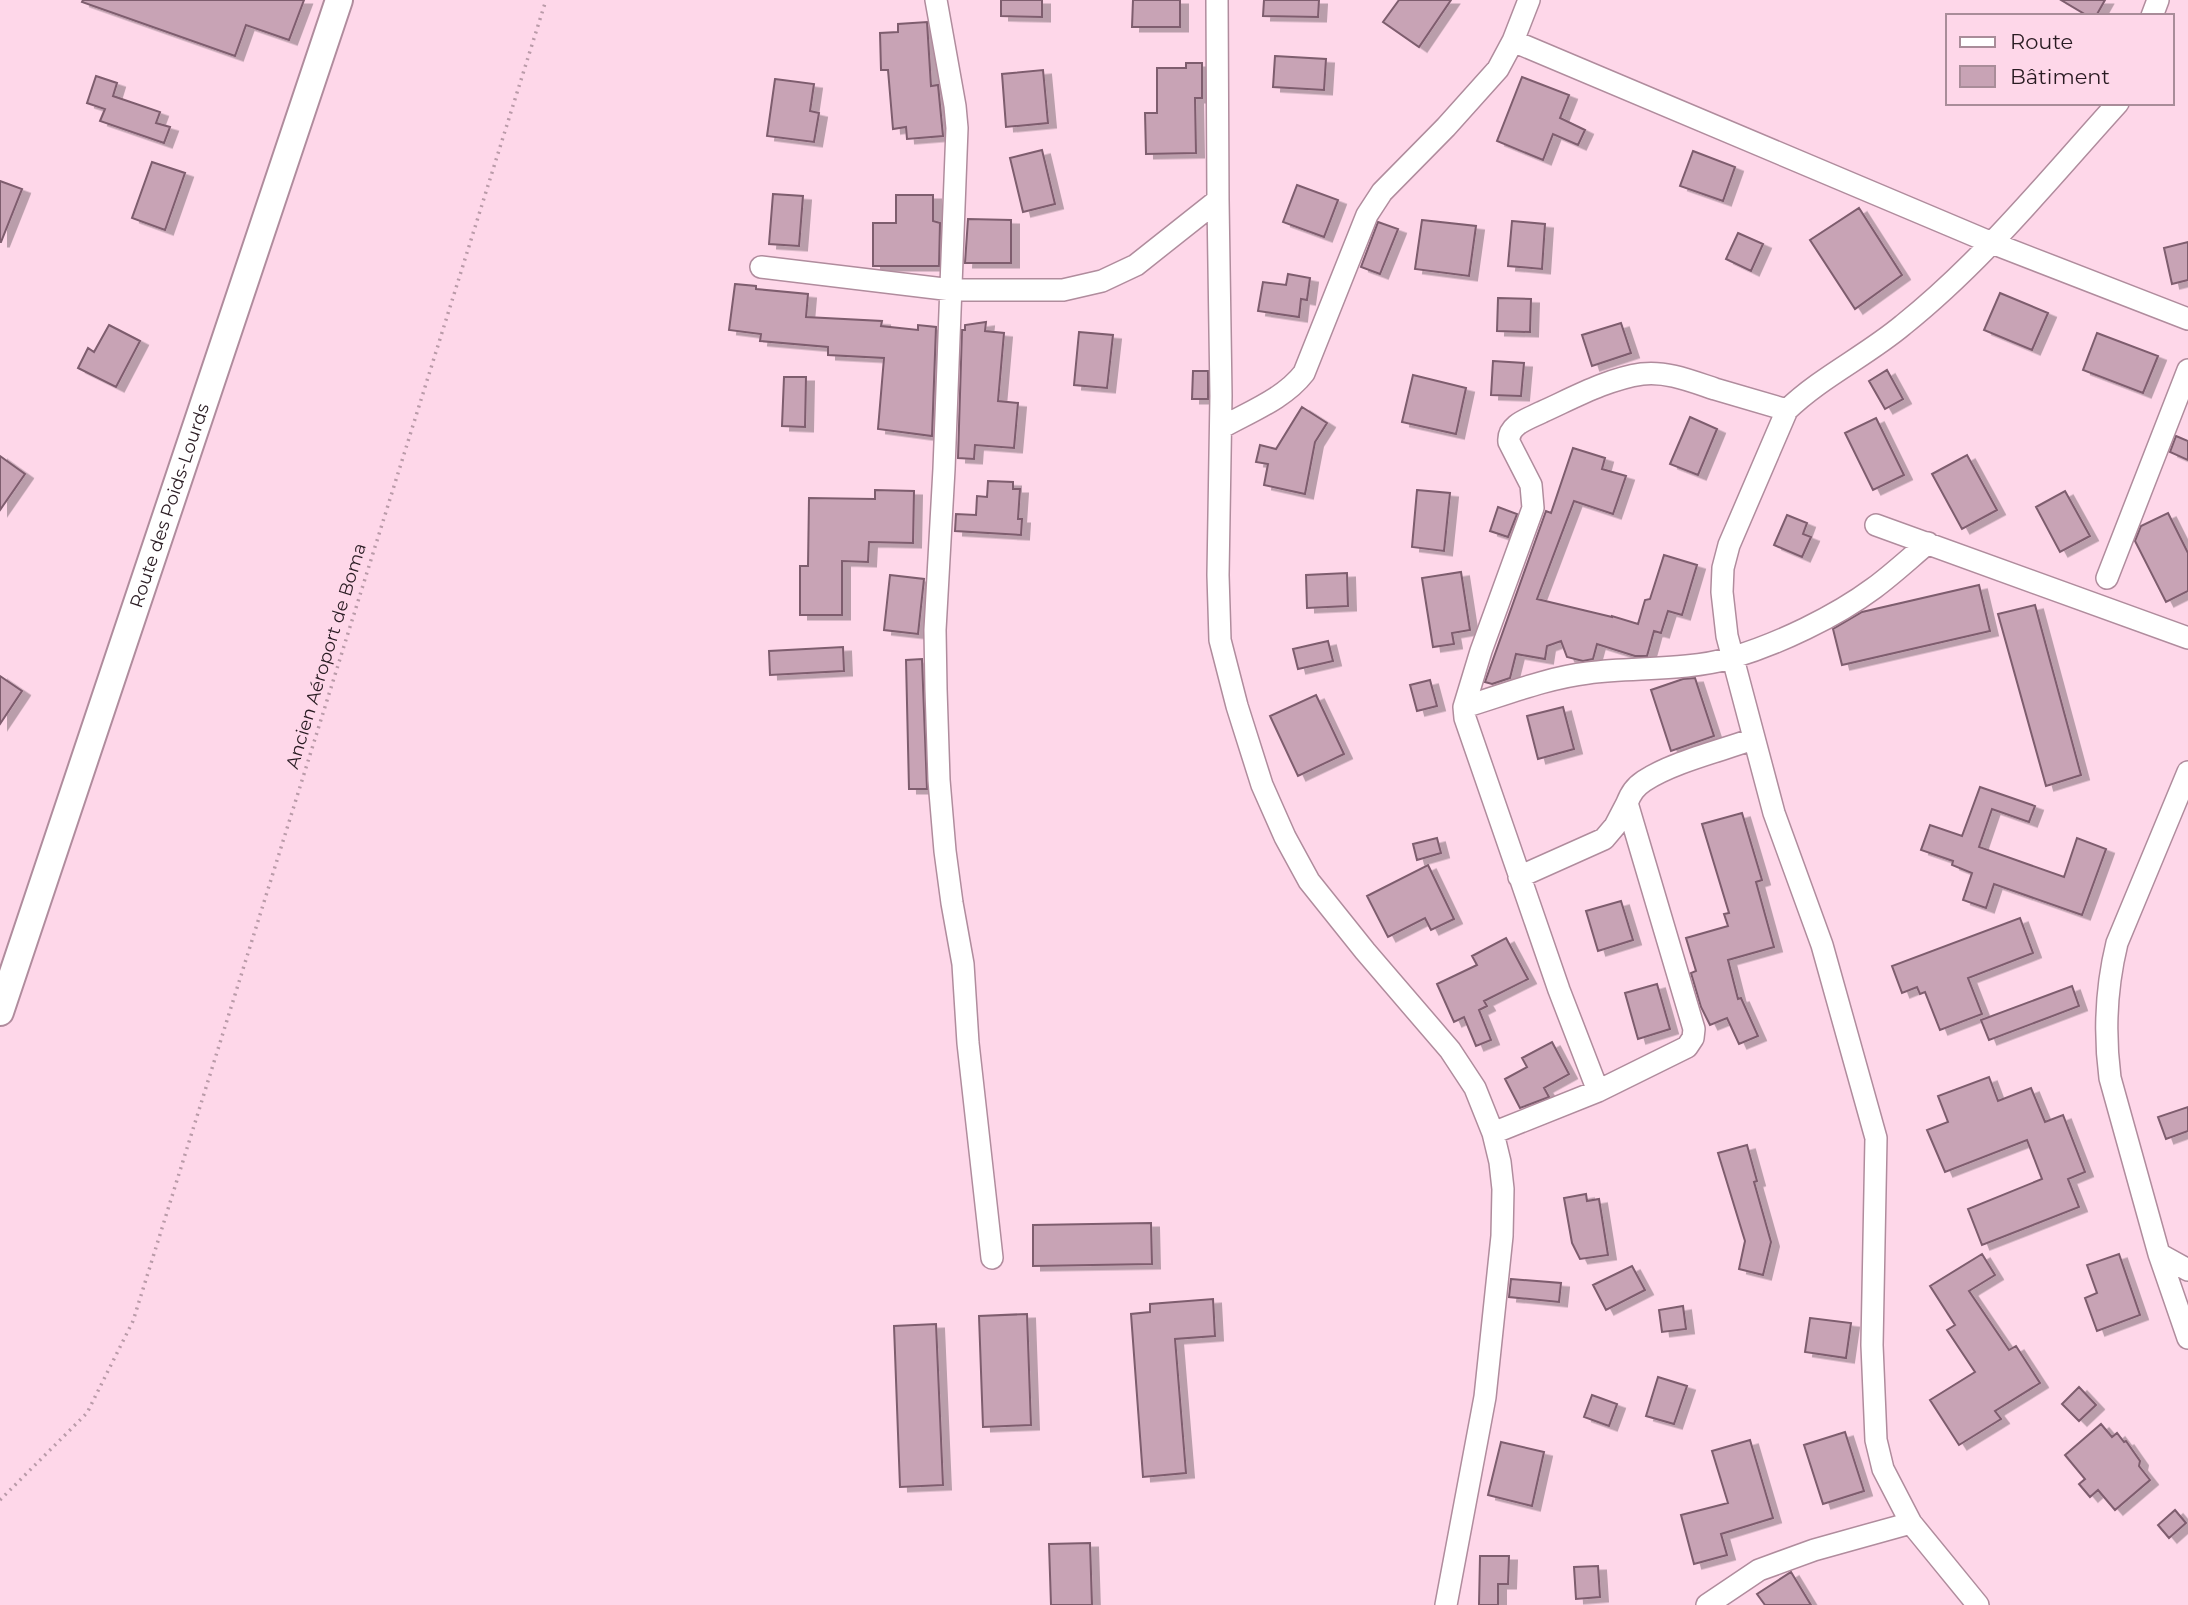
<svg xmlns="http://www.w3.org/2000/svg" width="2188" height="1605" font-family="Montserrat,sans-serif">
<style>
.building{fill:#c8a3b5;stroke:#7e5d6e;stroke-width:2;filter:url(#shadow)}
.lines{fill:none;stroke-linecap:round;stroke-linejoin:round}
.minor-casing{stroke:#b08c9d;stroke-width:24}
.tertiary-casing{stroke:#b08c9d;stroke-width:30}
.path{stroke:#b99aa8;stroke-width:3.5;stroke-dasharray:2 5;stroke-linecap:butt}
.minor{stroke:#fff;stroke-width:21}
.tertiary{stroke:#fff;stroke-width:26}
.labels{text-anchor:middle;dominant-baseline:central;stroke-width:5;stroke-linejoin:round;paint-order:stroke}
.street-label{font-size:18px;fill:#291b22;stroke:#fed7e9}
</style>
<defs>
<filter id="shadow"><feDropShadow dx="8" dy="4.5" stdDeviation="0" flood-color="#0004"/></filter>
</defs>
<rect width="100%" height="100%" fill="#fed7e9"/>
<path class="building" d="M83,0h221l-15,40 -43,-15 -11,31 -153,-54z
M1001,0h41v17l-41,-1z
M1133,0h47v27h-48z
M1264,0h55l-1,17 -55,-1z
M1399,0h52l-32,47 -36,-25z
M2061,0h44l-9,16h-8z
M927,22l4,64 7,-1 5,51 -36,3 -1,-12 -13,2 -5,-59h-7l-1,-37 18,-1v-8z
M1275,56l51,3 -2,31 -51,-3z
M1186,63h16v35h-7l1,55 -50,1 -1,-41h12v-45h29z
M1043,70l5,53 -42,4 -4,-53z
M96,76l21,7 -4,13 47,16 -4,11 14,4 -6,16 -64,-22 5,-12 -18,-6z
M1522,77l47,18 -9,23 25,12 -7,15 -25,-11 -10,26 -46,-19z
M775,79l39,5 -4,27 9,2 -5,29 -47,-6z
M1042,150l13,54 -32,8 -13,-54z
M1693,151l42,16 -12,34 -43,-15z
M152,162l33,11 -20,57 -33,-12z
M0,181l22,8 -21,53h-1z
M1297,185l41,15 -14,37 -41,-15z
M773,194l30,2 -4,50 -30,-2z
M896,195h37v26l7,2 -1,43h-66v-43h23z
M1859,208l43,67 -47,34 -45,-69z
M968,219l43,1v43h-46z
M1422,220l54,6 -7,50 -54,-7z
M1512,221l33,3 -3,45 -34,-3z
M1378,222l20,7 -18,45 -19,-7z
M1738,233l25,11 -12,27 -25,-12z
M2188,242v38l-16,4 -8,-36z
M1288,274l22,4 -3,22 -6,-1 -2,18 -41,-6 5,-29 23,3z
M735,284l21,2v3l52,5 -2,23 76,4 -1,5 37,4v-5l18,2 -4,109 -54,-7 6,-71 -56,-3v-8l-68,-6 1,-7 -32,-4z
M2000,293l48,20 -16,37 -48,-20z
M1498,298l33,1 -1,33 -33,-1z
M986,322l-1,9 19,2 -6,68 20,2 -4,45 -39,-3 -1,14 -16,-1 4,-128h3v-5z
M1621,323l10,30 -39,13 -10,-31z
M109,325l31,16 -24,46 -38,-19 10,-20 6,4z
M1079,332l34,3 -6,53 -33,-3z
M2097,333l61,23 -15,37 -60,-23z
M1493,361l31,2 -3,33 -30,-1z
M1887,370l16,29 -18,10 -16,-28z
M1193,371h15v28h-16z
M1413,375l53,13 -10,46 -54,-12z
M784,377h22l-1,50 -23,-1z
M1302,407l25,16 -12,19 -10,52 -41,-9 4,-21 -12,-2 4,-17 16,4z
M1690,417l27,12 -19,46 -28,-11z
M1876,418l28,57 -31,15 -28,-57z
M2176,436l12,5v19l-18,-8z
M1573,448l32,10 -3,11 24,7 -13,38 -39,-13 -37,98 75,18v-1l26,8 7,-24 5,-1 14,-44 33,10 -15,50 -14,-4 -7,22 -7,-2 -7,25h-12l-38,-12 -4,15 -10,2 -16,-4 -6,-16 -14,5 -2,13 -29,-5 -6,24 -18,6 -7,-2 61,-171 5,2z
M1967,455l30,55 -35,19 -30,-55z
M0,456l25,18 -25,36z
M988,481l25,1v7h7l-2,30h4l-1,16 -66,-4 1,-17 20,1 1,-19 10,1z
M875,490l39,1 -1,52 -44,-1 -1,20 -26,-1v54h-42v-49h8l1,-68 66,1z
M1417,490l33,3 -6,58 -32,-4z
M2065,491l25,45 -30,16 -24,-45z
M1498,507l19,7 -9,23 -18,-6z
M2168,513l20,40v38l-22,11 -31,-61 6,-15z
M1787,515l20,8 -4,11 8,3 -9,20 -28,-12z
M1461,572l9,58 -18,3 2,11 -21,3 -11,-69z
M1347,573l1,33 -41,2 -1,-33z
M890,575l34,4 -6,55 -34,-4z
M1979,585l11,46 -148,34 -9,-36 29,-17z
M2035,605l46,170 -35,11 -48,-172z
M1328,641l5,20 -35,8 -5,-20z
M843,647l1,24 -74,4 -1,-24z
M922,659l5,130h-18l-3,-129z
M0,676l22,15 -22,33z
M1695,678l19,58 -43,15 -20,-61 32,-11z
M1430,680l7,26 -20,5 -7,-26z
M1316,695l28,59 -46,22 -28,-60z
M1563,707l11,42 -36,10 -11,-43z
M1980,787l55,19 -6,16 -37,-13 -13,38 85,30 13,-39 29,11 -24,66 -88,-31 -8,24 -23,-8 9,-27 -20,-8 1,-4 -32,-11 9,-25 32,11z
M1742,813l20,67 -6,2 18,65 -46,13 10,39 3,-1 17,38 -19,8 -12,-26 -17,7 -9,-18 -10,-34 5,-2 -10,-33 42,-12 -4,-12 5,-1 -27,-89z
M1437,838l4,15 -24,7 -4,-16z
M1428,865l26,54 -23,11 -6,-12 -37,19 -21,-41z
M1621,901l12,39 -35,11 -12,-40z
M2020,918l13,35 -65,25 14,36 -42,16 -15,-38 -5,2 -3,-7 -15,6 -10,-27z
M1506,938l22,41 -44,22 3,5 -8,4 12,30 -15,6 -12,-29 -10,5 -17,-38 40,-19 -5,-9z
M1657,984l13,45 -32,10 -13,-46z
M2072,986l7,20 -90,34 -8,-20z
M1552,1042l17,32 -25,14 5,9 -29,11 -15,-29 22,-12 -5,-9z
M1989,1077l9,24 33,-13 14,34 18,-7 22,57 -17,7 11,28 -97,38 -14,-36 74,-30 -15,-39 -82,32 -18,-42 21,-8 -10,-26z
M2188,1107v24l-22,8 -8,-22z
M1747,1145l10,36 -3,1 17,60 -8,33 -24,-6 6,-28 -27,-88z
M1586,1194l1,7 12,-2 9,56 -28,4 -8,-16 -8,-45z
M1151,1223l1,41 -119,2v-41z
M1982,1254l13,21 -26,16 40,59 7,-4 24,37 -45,28 6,8 -42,26 -29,-45 45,-28 -28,-42 8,-5 -25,-39z
M2119,1254l21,61 -43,16 -12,-33 12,-5 -10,-28z
M1632,1266l13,24 -39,20 -13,-25z
M1511,1279l50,4 -2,19 -50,-5z
M1213,1299l2,37 -40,3 11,134 -43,4 -12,-163 19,-2v-8z
M1683,1306l3,23 -24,3 -3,-22z
M1027,1314l4,111 -48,2 -4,-111z
M1810,1318l41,5 -5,35 -41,-6z
M936,1324l7,161 -43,2 -6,-161z
M1658,1377l29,9 -13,38 -28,-8z
M2079,1387l17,18 -17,16 -17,-17z
M1592,1395l25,9 -8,22 -25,-9z
M2101,1424l11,13 5,-4 7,9 2,-1 14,20 -1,5 11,14 -35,30 -17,-20 -8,7 -11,-13 6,-5 -20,-24z
M1845,1432l19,59 -41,13 -19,-59z
M1750,1440l23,78 -52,16 6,21 -33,9 -13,-49 47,-12 -16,-52z
M1501,1442l43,10 -12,54 -44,-11z
M2175,1510l11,13 -17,15 -11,-13z
M1090,1543l2,62h-41l-2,-61z
M1480,1556h29l-1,28h-10v21h-19z
M1598,1566l2,31 -24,2 -2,-32z
M1791,1572l20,33h-46l-8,-11z"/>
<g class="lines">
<g class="minor-casing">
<path id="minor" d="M936,0l19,106 2,22 -13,341 -9,161 1,59 3,91 6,71 7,52 11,61 5,79 24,215
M2152,16l6,-16
M1513,41l479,202 196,76
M1218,200l3,196 -3,179 2,65 17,66 25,79 23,52 24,44 56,70 85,99 25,38 18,45 7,29 3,27 -1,47 -17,161 -39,208
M761,267l191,23h111l39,-9 34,-16 82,-65 -1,-200
M1221,428c28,-16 63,-29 83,-55l63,-158 15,-23 64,-65 52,-58 15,-28 16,-41
M1876,525l312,113
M2107,578l81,-208
M1464,707c40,-12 82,-29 124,-34 47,-6 97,-2 143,-15 47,-14 104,-41 143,-70 19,-14 36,-30 54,-45
M2188,772l-71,171c-11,45 -13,89 -7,135l49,176 29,84
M1519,877l85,-38 11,-13 12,-23
M1598,1091l-39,-101 -94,-272 -1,-11 17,-56 52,-143 -2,-23 -22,-43c-2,-17 19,-23 33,-30 31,-14 65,-33 100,-38 25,-3 49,7 73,15 24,7 48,14 72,21
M1493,1133l105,-42 89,-44 6,-9 1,-9 -67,-226c4,-10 8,-16 17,-22 29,-19 76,-30 109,-42
M2159,1254l29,16
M1707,1605l52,-35 55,-20 97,-27
M1978,1605l-67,-82 -28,-54 -7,-29 -4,-95 4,-207 -54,-193 -48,-132 -47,-177 -5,-44 1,-24 6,-23 58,-135c34,-33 79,-54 116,-85 80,-64 146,-146 215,-222"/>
</g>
<g class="tertiary-casing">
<g id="tertiary">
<path id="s1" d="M0,1012l339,-1012"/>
</g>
</g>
<path class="path" d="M0,1500l87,-87 46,-92 413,-1321"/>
<use href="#minor" class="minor"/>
<use href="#tertiary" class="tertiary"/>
</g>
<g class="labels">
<g class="street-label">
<text stroke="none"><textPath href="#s1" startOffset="534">Route des Poids-Lourds</textPath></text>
<text transform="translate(326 656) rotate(-73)">Ancien Aéroport de Boma</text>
</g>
</g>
<rect x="1946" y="14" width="228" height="91" fill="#fed7e9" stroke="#a98c99" stroke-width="2"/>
<rect x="1960" y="37" width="35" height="10" fill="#ffffff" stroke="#a98c99" stroke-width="2"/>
<text x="2010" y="49" font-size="21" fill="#291b22">Route</text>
<rect x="1960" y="66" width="35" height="21" fill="#c8a3b5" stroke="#a98c99" stroke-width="2"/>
<text x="2010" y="84" font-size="21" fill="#291b22">Bâtiment</text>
</svg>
